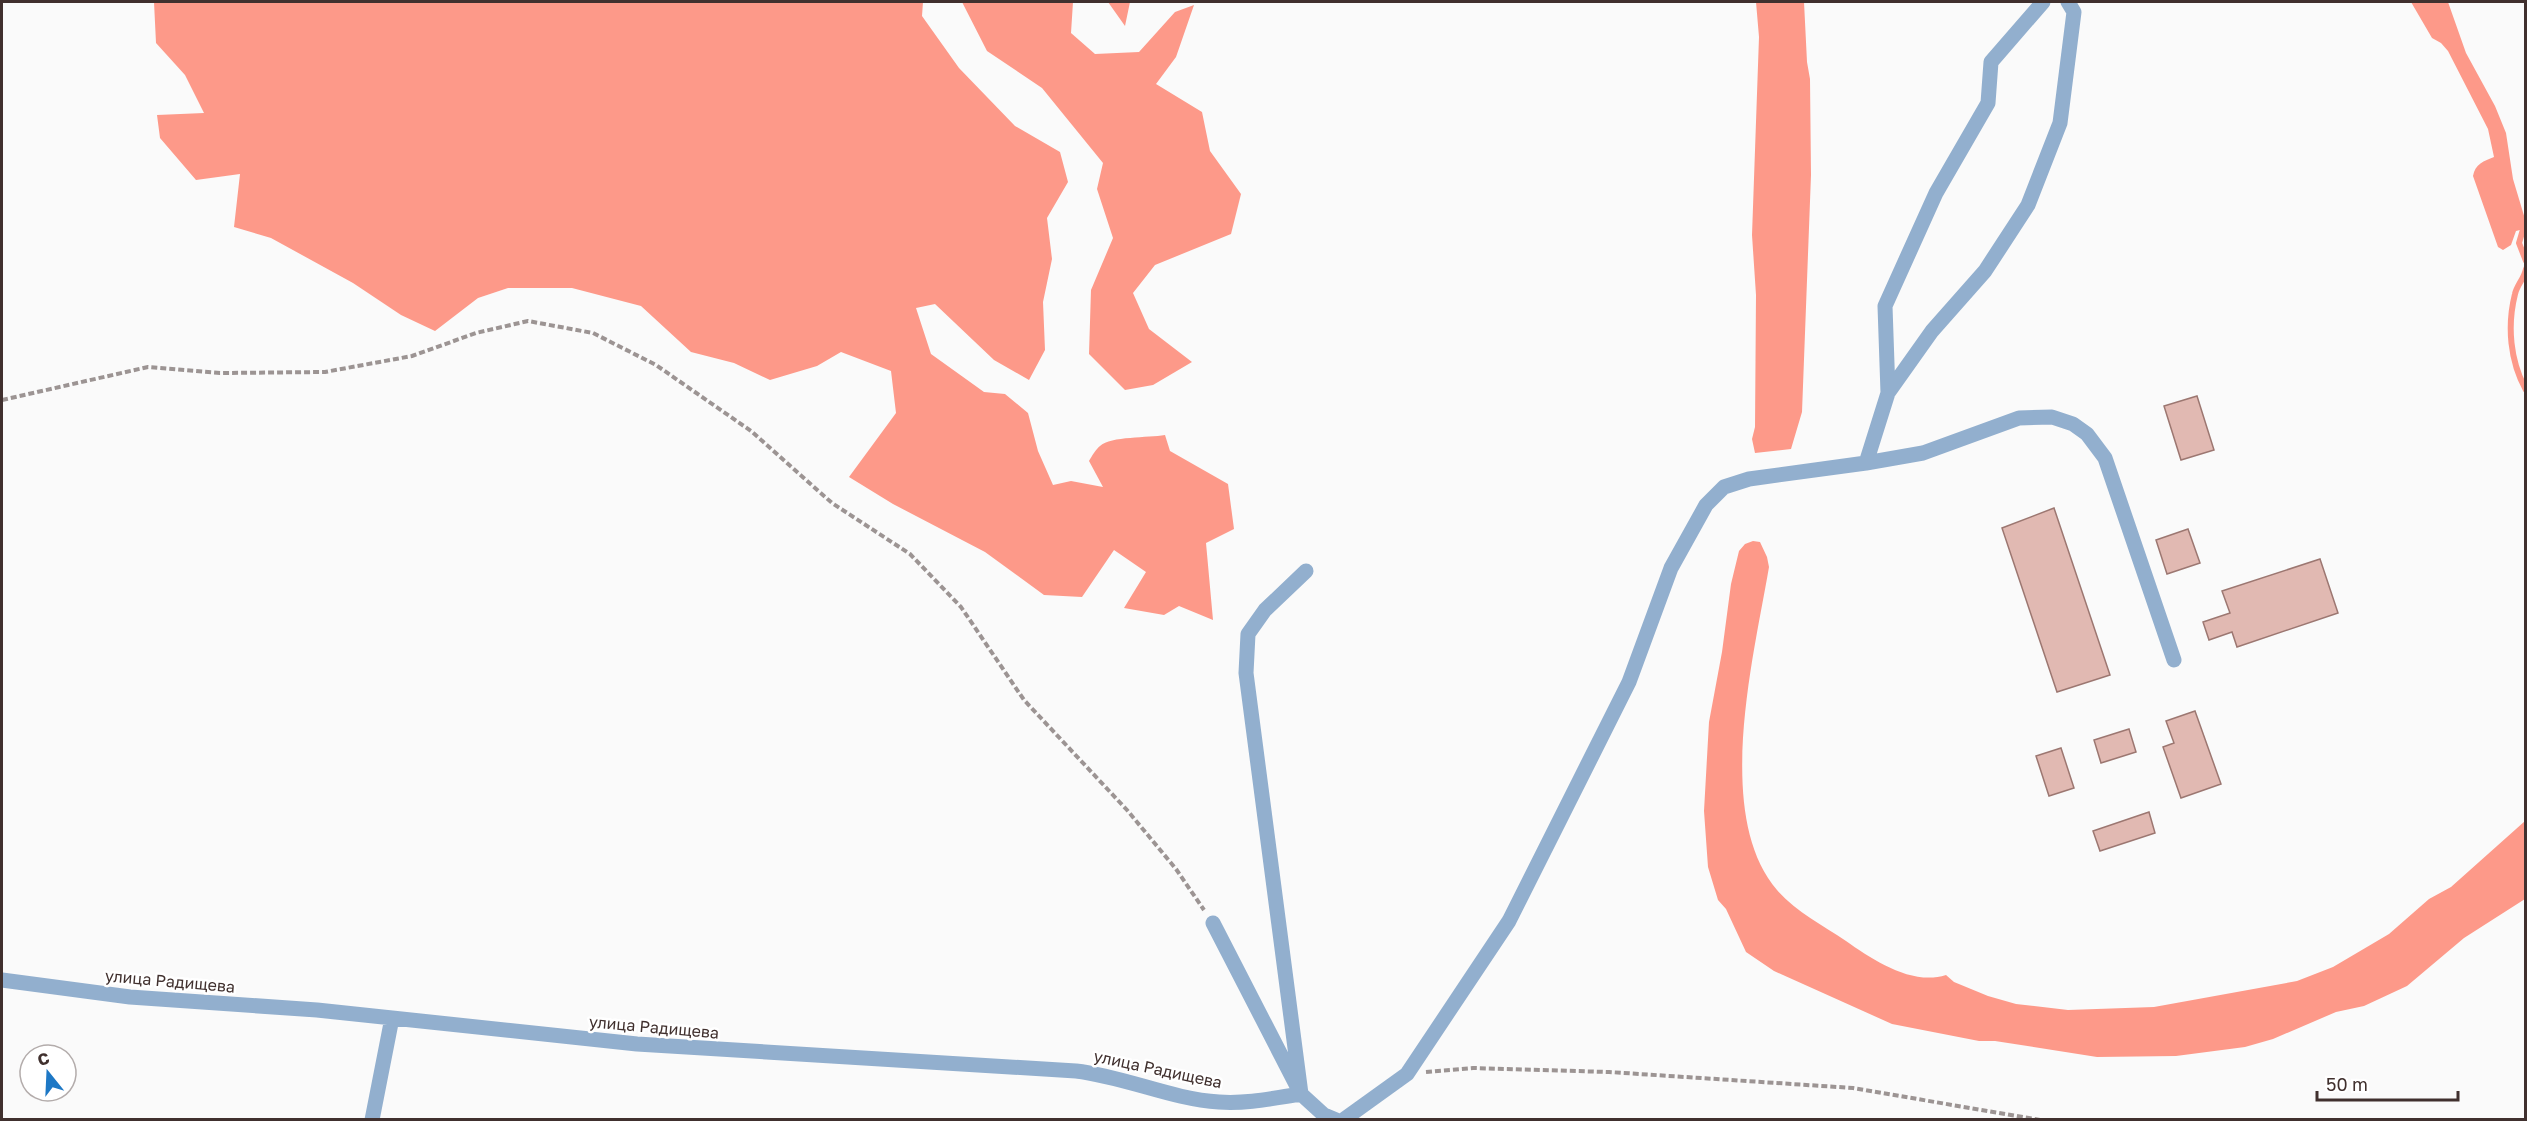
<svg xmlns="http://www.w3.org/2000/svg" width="2527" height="1121" font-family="'Golos Text',sans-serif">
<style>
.water{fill:#fd9989}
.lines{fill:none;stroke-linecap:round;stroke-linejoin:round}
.stream{stroke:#fd9989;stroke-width:6}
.building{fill:#e1b9b2;stroke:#9c7771;stroke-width:1.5}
.path{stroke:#9c9493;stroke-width:4;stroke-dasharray:6 3;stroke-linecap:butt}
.minor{stroke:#92afce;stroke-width:15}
.labels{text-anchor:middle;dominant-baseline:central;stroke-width:5;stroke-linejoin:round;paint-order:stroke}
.street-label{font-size:16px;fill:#40302e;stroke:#fff}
</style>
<rect width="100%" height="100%" fill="#fafafa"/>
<path class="water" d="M154,2h769l-1,14 37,52 56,58 45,26 8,30 -21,36 5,41 -9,43 2,48 -16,30 -35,-20 -59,-56 -19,4 15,46 53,38 21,2 23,19 10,38 15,34 18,-4 32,6 -14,-26c3,-5 7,-12 11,-15 11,-10 48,-8 65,-11l5,16 58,33 6,45 -28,14 7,77 -34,-14 -15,9 -40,-7 22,-36 -32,-22 -32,47 -38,-2 -59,-43 -92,-48 -44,-27 47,-64 -5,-42 -50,-19 -24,14 -47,14 -36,-17 -43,-11 -50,-46 -69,-18h-64l-30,10 -43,33 -34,-16 -48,-32 -82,-45 -37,-11 6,-53 -44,6 -36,-42 -3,-23 47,-2 -19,-38 -29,-32z
M962,2h111l-2,31 24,21 44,-2 36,-40 19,-7 -18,52 -20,27 46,28 8,39 31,43 -10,40 -76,31 -22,28 16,36 43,33 -39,23 -28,5 -36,-36 2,-64 22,-52 -16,-49 6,-26 -61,-75 -55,-37z
M1108,2h22l-5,24z
M1756,2h48l3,60 3,17 1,96 -9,237 -11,37 -36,4 -3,-14 3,-12 1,-132 -4,-60 7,-198z
M2411,2h37l18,51 29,53 11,27 7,46 12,40 1,18 -6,-7 -4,1 -5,14 -8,5 -5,-3 -25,-71c2,-12 11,-15 21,-19l-6,-28 -40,-78 -7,-8 -9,-5z
M1753,541l7,1 7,15 2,10c-15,89 -56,248 8,323 19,22 46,35 69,51 27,19 66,45 100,34l8,7 34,14 28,8 52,6 86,-3 143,-26 36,-14 56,-33 40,-35 22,-12 74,-66v78l-61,39 -57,48 -43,20 -28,6 -63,27 -28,8 -69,9 -79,1 -102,-16h-16l-87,-17 -118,-53 -28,-19 -20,-43 -8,-9 -10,-33 -4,-56 5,-89 13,-70 9,-68 8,-33 6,-7z"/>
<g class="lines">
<path class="stream" d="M2524,226l-5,17 7,18
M2526,269c-2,10 -9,16 -11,25 -8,32 -5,67 11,96"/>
</g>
<path class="building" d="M2197,396l17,54 -33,10 -17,-54z
M2054,508l56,167 -53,17 -55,-164z
M2188,529l12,34 -33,11 -11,-34z
M2320,559l18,54 -101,34 -5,-15 -23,8 -6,-18 27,-9 -8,-22z
M2195,711l26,73 -40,14 -18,-51 11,-4 -8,-22z
M2129,729l7,23 -35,11 -7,-23z
M2061,748l13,40 -25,8 -13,-40z
M2149,812l6,21 -55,18 -7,-20z"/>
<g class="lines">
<path class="path" d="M2,400l146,-33 72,6 105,-1 87,-16 64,-23 52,-12 65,12 63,32 95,66 81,72 78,51 51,53 63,93 103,110 49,59 28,41
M1426,1072l47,-4 136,4 244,16 187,32"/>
<path class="minor" d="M1888,393l-3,-87 51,-113 52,-90 3,-41 52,-60
M1866,463l22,-70 44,-62 53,-60 43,-66 32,-82 14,-111 -6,-10
M1213,923l88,171 23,21 12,5
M2,980l128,17 187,13 320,34 439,27c50,6 95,28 143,31 28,2 55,-4 82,-8
M1301,1094l-55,-421 2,-39 17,-24 41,-39
M372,1120l20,-102
M1343,1120l64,-46 102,-153 120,-239 42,-114 35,-63 18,-18 25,-8 117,-16 57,-10 96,-35 33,-1 21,7 14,10 18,24 69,202"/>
</g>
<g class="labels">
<g class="street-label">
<text transform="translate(170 981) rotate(5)">улица Радищева</text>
<text transform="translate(654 1027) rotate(5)">улица Радищева</text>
<text transform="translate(1158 1069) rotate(12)">улица Радищева</text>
</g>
</g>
<rect width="2527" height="1121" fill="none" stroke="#40302e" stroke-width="6"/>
<g transform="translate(48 1073) rotate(342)"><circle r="28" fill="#ffffff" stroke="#b3acab" stroke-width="1.5"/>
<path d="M0-4.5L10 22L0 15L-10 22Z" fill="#1e78c5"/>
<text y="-9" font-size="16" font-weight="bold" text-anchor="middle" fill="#40302e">С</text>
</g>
<path d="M2317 1091v9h141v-9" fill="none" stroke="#40302e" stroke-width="3"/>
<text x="2326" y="1091" font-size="18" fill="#40302e" stroke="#ffffff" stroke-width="4.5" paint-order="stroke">50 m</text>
</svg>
